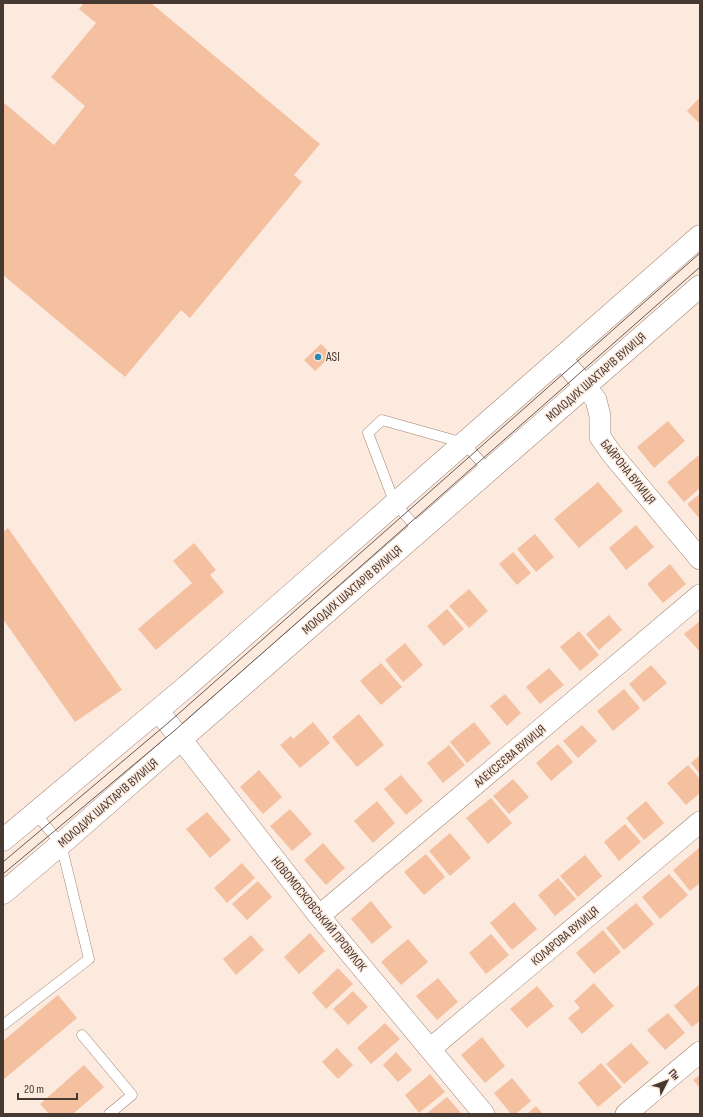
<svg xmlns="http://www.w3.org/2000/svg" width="703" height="1117" font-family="'Sofia Sans Condensed',sans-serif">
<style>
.building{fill:#f4c0a0}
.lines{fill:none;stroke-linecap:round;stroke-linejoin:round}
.service-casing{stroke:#a08473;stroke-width:11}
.minor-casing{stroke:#a08473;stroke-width:22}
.secondary-casing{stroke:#a08473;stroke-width:23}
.service{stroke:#fff;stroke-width:10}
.minor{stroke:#fff;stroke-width:21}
.secondary{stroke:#fff;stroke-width:22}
.tram{stroke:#665951;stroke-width:1}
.poi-dot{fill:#2d86b4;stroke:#fceadf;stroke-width:1.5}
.labels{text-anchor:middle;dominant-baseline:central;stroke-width:3;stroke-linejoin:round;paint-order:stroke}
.poi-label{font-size:13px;fill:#453932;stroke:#fceadf;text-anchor:start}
.street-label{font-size:13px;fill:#453932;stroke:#fceadf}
</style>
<rect width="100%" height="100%" fill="#fceadf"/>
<path class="building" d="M84,3h67l169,141 -26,31 8,7 -112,136 -9,-8 -56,67 -122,-102v-173l51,43 31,-39 -34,-29 45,-54 -17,-14z
M700,97v27l-13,-13z
M321,344l11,11 -17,16 -11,-11z
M668,421l17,20 -31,27 -17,-21z
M700,454v34l-16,14 -17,-20z
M598,482l25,29 -44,37 -25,-29z
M700,494v25l-13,-15z
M636,525l18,22 -28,23 -17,-22z
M8,528l114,162 -47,32 -72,-103v-87z
M535,534l19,23 -18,15 -19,-23z
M194,543l22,27 -6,5 14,17 -68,58 -18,-21 54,-46 -19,-22z
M513,552l18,21 -14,12 -18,-21z
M670,564l16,20 -23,19 -16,-19z
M469,589l19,22 -19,17 -20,-22z
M447,609l17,20 -20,17 -17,-20z
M609,615l13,15 -23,20 -13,-16z
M700,621v31l-16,-18z
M579,631l20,24 -19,16 -20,-24z
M405,643l18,22 -20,17 -18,-22z
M381,663l21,24 -21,18 -21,-24z
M651,665l16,18 -23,19 -15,-18z
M549,668l15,17 -24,19 -14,-17z
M624,689l16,19 -27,23 -16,-20z
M505,694l16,19 -14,13 -17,-20z
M359,714l25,31 -27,22 -25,-30z
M313,722l17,21 -30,25 -20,-23 11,-9 2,3z
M474,722l17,21 -24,20 -17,-21z
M582,725l15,16 -19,17 -15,-17z
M558,744l15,18 -22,19 -15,-18z
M449,745l16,20 -22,18 -16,-20z
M700,755v19l-9,-11z
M688,765l12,14v14l-14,12 -19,-22z
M259,770l23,27 -19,17 -23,-27z
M401,775l22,26 -17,14 -22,-26z
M513,779l16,18 -20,17 -16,-18z
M491,798l21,25 -24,21 -22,-26z
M377,801l18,22 -22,20 -19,-22z
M646,801l18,22 -20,17 -18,-22z
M290,809l22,25 -20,17 -22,-25z
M207,812l24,28 -21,18 -24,-29z
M625,824l16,18 -22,19 -15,-19z
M450,833l21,25 -21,18 -21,-25z
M323,843l22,25 -19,17 -22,-25z
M700,847v36l-10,8 -17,-21z
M426,854l19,23 -21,18 -20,-23z
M585,855l17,21 -24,21 -18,-21z
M242,863l13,15 -28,25 -13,-15z
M669,874l19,21 -28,24 -18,-22z
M558,878l18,21 -21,17 -17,-21z
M258,881l14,16 -25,23 -15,-16z
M371,901l21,26 -20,17 -21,-25z
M514,902l23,27 -25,21 -22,-27z
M636,903l18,21 -30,26 -18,-22z
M603,930l18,22 -27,22 -18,-21z
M310,933l15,18 -26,23 -15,-17z
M491,934l18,21 -23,19 -17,-21z
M251,935l13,15 -28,25 -13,-16z
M408,939l20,23 -27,23 -20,-23z
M338,968l15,16 -27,25 -14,-16z
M438,978l20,24 -21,18 -21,-24z
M594,983l20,23 -32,28 -14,-16 12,-10 -6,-7z
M700,984v37l-8,6 -18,-21z
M537,986l17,20 -27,22 -17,-19z
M353,991l15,16 -20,18 -15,-16z
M58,995l19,23 -74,62v-39z
M668,1013l17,20 -20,17 -18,-20z
M385,1023l15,16 -29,25 -14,-16z
M482,1037l23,29 -20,17 -24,-28z
M631,1043l18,20 -25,21 -18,-20z
M337,1048l16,17 -15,14 -16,-17z
M396,1052l16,18 -14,12 -15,-17z
M601,1063l21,24 -24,20 -20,-24z
M84,1065l20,22 -31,27h-24l-9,-10z
M430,1074l15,18 -26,21 -14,-18z
M700,1075v13l-7,-8z
M512,1078l19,23 -15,13h-5l-17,-21z
M447,1097l15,17h-36z
M536,1106l7,8h-16z"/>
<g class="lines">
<g class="service-casing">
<path id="service" d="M420,531l-25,-27 -27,-71 14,-13 82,23 25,28
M3,1025l86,-66 -28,-115 -26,-31
M82,1035l50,60 -23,19"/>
</g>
<g class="minor-casing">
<path id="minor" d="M561,358l24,28 11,14 4,16v21l12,17 88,105
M158,711l23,28 138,177 165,198
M319,916l381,-321
M430,1049l270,-227
M626,1114l74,-62"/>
</g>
<g class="secondary-casing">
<path id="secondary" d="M3,840l184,-154 513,-450
M3,893l58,-49 639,-558"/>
</g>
<use href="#service" class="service"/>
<use href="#minor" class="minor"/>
<use href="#secondary" class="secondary"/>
<path class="tram" d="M3,862l165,-139 532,-470
M3,874l171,-143 526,-464"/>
</g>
<circle class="poi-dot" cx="318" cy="357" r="4"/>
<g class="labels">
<g class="poi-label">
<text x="326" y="357">ASI</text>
</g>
<g class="street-label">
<text transform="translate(596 377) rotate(-41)">МОЛОДИХ ШАХТАРІВ ВУЛИЦЯ</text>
<text transform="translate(628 472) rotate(51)">БАЙРОНА ВУЛИЦЯ</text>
<text transform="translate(352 590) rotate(-41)">МОЛОДИХ ШАХТАРІВ ВУЛИЦЯ</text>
<text transform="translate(510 756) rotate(-40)">АЛЕКСЄЄВА ВУЛИЦЯ</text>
<text transform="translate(108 803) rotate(-41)">МОЛОДИХ ШАХТАРІВ ВУЛИЦЯ</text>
<text transform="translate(319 914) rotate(51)">НОВОМОСКОВСЬКИЙ ПРОВУЛОК</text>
<text transform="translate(565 936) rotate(-40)">КОЛАРОВА ВУЛИЦЯ</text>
</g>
</g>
<rect width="703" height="1117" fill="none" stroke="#453932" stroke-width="8"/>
<g transform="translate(667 1081) rotate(48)" stroke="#fceadf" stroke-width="3" paint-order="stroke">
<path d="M0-3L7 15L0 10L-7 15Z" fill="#453932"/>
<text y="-6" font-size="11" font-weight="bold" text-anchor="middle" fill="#453932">Пн</text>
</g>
<path d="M18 1093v6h59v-6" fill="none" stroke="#453932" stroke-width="2"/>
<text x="24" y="1093" font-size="12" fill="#453932" stroke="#fceadf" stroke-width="3" paint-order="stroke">20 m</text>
</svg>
